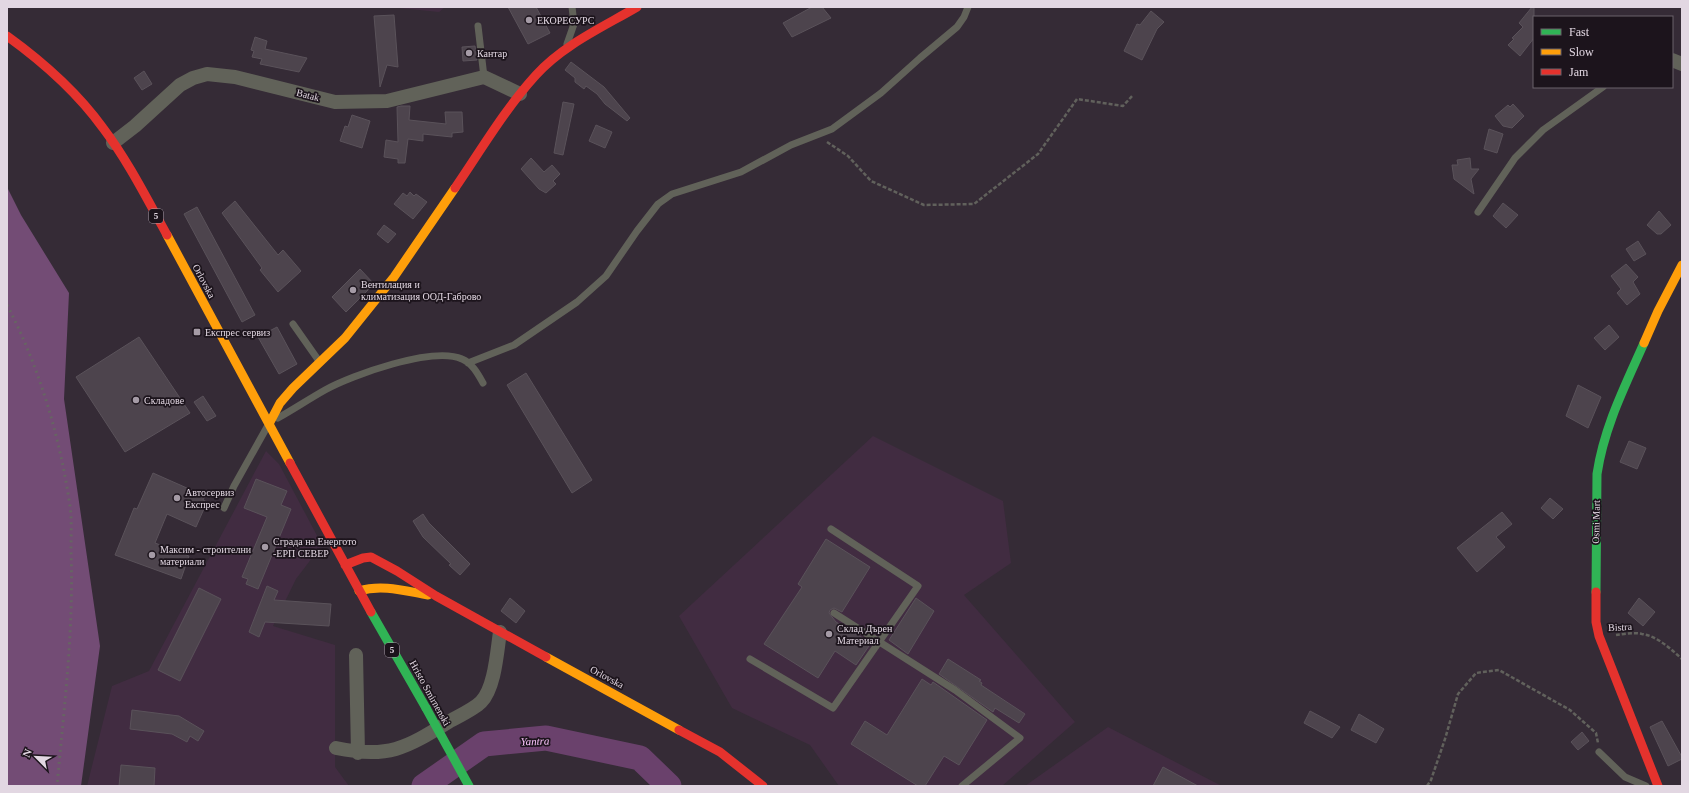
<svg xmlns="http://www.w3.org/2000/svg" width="1689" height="793" font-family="'Times New Roman',serif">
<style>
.built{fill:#412c41}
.forest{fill:#734c75}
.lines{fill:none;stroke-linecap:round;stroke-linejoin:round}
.river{stroke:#6a416c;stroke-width:25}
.building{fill:#4d444d;stroke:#5a525a}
.path{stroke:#61615c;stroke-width:2.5;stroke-dasharray:4 2;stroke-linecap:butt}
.lane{stroke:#616259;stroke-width:7}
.street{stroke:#616259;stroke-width:14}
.fast{stroke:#30b455;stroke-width:9}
.slow{stroke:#ff9f0a;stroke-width:9}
.jam{stroke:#e5322d;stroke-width:9}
.rail{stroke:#676463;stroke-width:3;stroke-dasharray:2 4;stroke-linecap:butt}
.fast-bridge{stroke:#30b455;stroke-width:9}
.poi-dot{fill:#a59ba6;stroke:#1c141c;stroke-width:1.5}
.labels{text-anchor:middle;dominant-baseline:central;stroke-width:3.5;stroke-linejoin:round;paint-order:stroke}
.shield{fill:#1c141c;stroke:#a79ca7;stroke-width:1}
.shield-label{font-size:9px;font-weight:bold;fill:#e2d7e2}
.poi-label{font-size:10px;fill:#e2d7e2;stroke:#1c141c;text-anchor:start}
.street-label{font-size:10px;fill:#e2d7e2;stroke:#1c141c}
.water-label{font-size:11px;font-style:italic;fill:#fcc5fd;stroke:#1c141c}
</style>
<rect width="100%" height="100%" fill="#352b36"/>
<path class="built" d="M389,7h56l-6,5z
M873,436l130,65 8,62 -47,32 111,127 -73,64h-163l-29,-41 -78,-37 -53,-92z
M266,451l13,13 43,81 -26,34 -23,47 62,19v122l14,19h-262l25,-100 37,-15z
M1108,727l106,55 8,4h-197z"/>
<path class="forest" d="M7,187l14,28 48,78 -5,106 36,247 -19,140h-74z"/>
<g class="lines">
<path class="river" d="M424,786l60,-42 62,-6 94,20 29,28"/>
</g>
<path class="building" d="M508,7h28l14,26 -22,11z
M812,7h10l9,11 -39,19 -9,-14z
M1532,7h2v31l-14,18 -12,-11 6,-6 -2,-1 11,-11 -4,-4z
M1151,11l13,11 -7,7 -15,31 -18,-9 13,-27 3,1z
M394,15l4,52 -11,-2 -7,22 -6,-71z
M255,37l12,4 -2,8 42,9 -8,14 -39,-8 2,-5 -10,-2 2,-6 -3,-1z
M475,46l2,14 -14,1 -1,-14z
M571,62l33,25 26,31 -3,3 -22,-17 -8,-10 -11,-8 -2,3 -9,-7v-4l-10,-8z
M144,71l8,13 -10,6 -8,-12z
M563,102l11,2 -11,51 -9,-2z
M1513,104l11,12 -12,12 -9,-2 -8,-10 13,-11 2,2z
M401,106h9l-1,14 37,4 -1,-12h17l1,20 -11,1v4l-29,-3v7l-15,-2 -3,24h-7v-4l-14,-2 2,-17 12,2 -1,-35z
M352,115l18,6 -8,27 -22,-7 5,-15 3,1z
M596,125l16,7 -7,16 -16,-7z
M1489,129l14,5 -6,19 -13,-4z
M531,158l13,14 8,-7 8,9 -7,7 3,3 -10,9 -7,-4 -18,-20z
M1470,158l1,11h8l-8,10 3,15 -20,-15 -2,-14h6l-1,-5z
M410,192l4,4 2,-2 11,8 -14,17 -19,-15 9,-11 4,3z
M235,201l43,54 5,-5 18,21 -23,21 -18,-22 2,-2 -40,-55z
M1503,203l15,12 -12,13 -13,-12z
M197,207l58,108 -13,7 -58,-108z
M1659,211l12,14 -10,9h-4l-10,-9z
M384,225l12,9 -8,9 -11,-9z
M1638,241l8,13 -12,7 -8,-12z
M1626,264l12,13 -5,5 7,12 -13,11 -10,-12 4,-4 -10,-13z
M360,269l14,15 -28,28 -14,-15z
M1609,325l10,12 -14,13 -11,-12z
M277,327l20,37 -18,10 -21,-37z
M139,337l51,76 -65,39 -49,-75z
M526,373l66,107 -20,13 -65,-108z
M1578,385l23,12 -13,31 -22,-12z
M203,396l13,20 -9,5 -13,-19z
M1629,441l17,7 -9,21 -17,-7z
M153,473l52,23 -2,4 4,2 -11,25 -29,-13 -12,29 34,13 -8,23 -66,-24 19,-47 3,1z
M256,479l31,12 -6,14 10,4 -33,80 -12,-5 2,-5 -6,-2 25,-60 -23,-9z
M1550,498l13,11 -10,10 -12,-11z
M1502,512l10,12 -16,13 9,10 -28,25 -20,-24z
M423,514l6,9 41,41 -10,11 -11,-10 2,-1 -28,-27 -10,-16z
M826,539l44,28 -28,45 -8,-4 -4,2 -1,3 7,9 35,21 -15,22 -21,-14 -17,27 -54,-34 38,-57 -4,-3z
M267,586l11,5 -4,9 57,4 -2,22 -64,-4 -6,15 -10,-5z
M199,588l22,11 -41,82 -22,-11z
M510,598l15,13 -9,12 -15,-12z
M916,598l18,13 -26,43 -19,-14z
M1639,598l16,14 -12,14 -15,-13z
M948,659l33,21 -2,1 3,2 -1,2 44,29 -6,9 -24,-15 -2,4 -54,-38z
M922,679l9,6 2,-3 54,38 -28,45 -15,-9 -19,30h-7l-67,-42 14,-23 22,14z
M132,710l47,6 25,15 -6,10 -8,-5 -3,6 -15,-8 -42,-5z
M1310,711l30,16 -8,11 -28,-15z
M1359,714l25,15 -8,14 -25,-13z
M1662,721l20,36v2l-14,7 -18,-39z
M1582,732l7,9 -11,9 -7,-8z
M121,765l34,3 -1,18h-35z
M1163,767l35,19h-45z"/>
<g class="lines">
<path class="path" d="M827,142l21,14 23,25 53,24 50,-1 64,-50 39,-55 46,7 10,-11
M1616,635c8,-1 18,-3 26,-1 15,2 29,15 40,25
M1427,786l4,-6 14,-41 13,-45 18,-21 23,-3 71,40 26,23 2,10"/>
<path class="lane" d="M478,26l6,51
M567,44l7,-20 -2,-17
M1478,212l37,-54 28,-28 60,-43
M293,324l26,37
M468,363l46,-18 63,-43 29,-26 31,-45 21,-27 14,-10 69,-22 50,-27 41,-16 49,-36 39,-35 37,-31 7,-10 4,-10
M278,418c16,-9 31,-19 47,-28 27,-15 108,-44 137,-31 10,4 16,15 21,24
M224,508l10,-22 33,-59
M834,613l121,77 65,48 -58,48
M750,659l83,49 85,-122 -87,-57
M1599,752l26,25 21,9"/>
<path class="street" d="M1672,60l10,4
M113,143l22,-17 45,-41 13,-7 14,-4 28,3 100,25 52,-1 97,-24 36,17
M356,655l2,98
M336,748c53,11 70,0 114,-27 9,-5 24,-12 31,-19 14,-14 16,-51 19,-70"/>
<path class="fast" d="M1596,592l1,-118c7,-47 28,-88 47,-131
M371,612l55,96"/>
<path class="slow" d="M167,235l123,228
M1644,343l14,-32 24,-46
M269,424l11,-21 13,-15 52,-50 49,-61 61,-89
M359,591c23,-7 46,0 69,4
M546,657l133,73"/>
<path class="jam" d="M7,36c36,26 70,56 96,92 25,33 44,71 64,107
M455,188c26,-38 50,-79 81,-113 27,-30 67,-48 101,-68
M290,463l81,149
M345,565l18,-7 8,-1 26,14 39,25 110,61
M1596,592v30l3,14 59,150
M679,730l41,22 43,34"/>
<path class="rail" d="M7,305c32,61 53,132 63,201 2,14 1,30 1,45 3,78 -7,157 -14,235"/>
<path class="fast-bridge" d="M426,708l43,78"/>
</g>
<g class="poi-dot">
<circle cx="529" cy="20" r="4"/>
<circle cx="469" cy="53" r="4"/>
<circle cx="353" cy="290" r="4"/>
<rect x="193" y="328" width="8" height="8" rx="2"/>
<circle cx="136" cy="400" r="4"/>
<circle cx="177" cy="498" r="4"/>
<circle cx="265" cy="547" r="4"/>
<circle cx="152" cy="555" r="4"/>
<circle cx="829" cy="634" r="4"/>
</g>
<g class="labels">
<g class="shield">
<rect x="149" y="209" width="14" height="14" rx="3"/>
<rect x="385" y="643" width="14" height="14" rx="3"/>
</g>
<g class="shield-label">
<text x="156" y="216">5</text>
<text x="392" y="650">5</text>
</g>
<g class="poi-label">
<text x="537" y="20">ЕКОРЕСУРС</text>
<text x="477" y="53">Кантар</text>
<text x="361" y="284">Вентилация и<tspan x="361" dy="12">климатизация ООД-Габрово</tspan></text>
<text x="205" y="332">Експрес сервиз</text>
<text x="144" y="400">Складове</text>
<text x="185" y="492">Автосервиз<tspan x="185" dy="12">Експрес</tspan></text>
<text x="273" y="541">Сграда на Енергото<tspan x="273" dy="12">-ЕРП СЕВЕР</tspan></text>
<text x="160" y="549">Максим - строителни<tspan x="160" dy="12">материали</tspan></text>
<text x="837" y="628">Склад Дърен<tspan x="837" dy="12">Материал</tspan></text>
</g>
<g class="street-label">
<text transform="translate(308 95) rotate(14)">Batak</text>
<text transform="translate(204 281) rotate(62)">Orlovska</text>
<text transform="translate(1596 522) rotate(-89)">Osmi Mart</text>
<text transform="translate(1620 627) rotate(-3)">Bistra</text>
<text transform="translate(607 677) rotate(28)">Orlovska</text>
<text transform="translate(430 693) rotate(61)">Hristo Smirnenski</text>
</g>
<g class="water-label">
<text transform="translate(535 741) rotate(-2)">Yantra</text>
</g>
</g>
<rect width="1689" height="793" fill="none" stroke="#e2d7e2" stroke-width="16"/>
<rect x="1533" y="16" width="140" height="72" fill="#1c141c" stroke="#6b626b"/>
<rect x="1541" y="29" width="20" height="6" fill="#30b455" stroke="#6b626b"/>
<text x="1569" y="36" font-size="12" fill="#e2d7e2">Fast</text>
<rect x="1541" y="49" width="20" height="6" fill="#ff9f0a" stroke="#6b626b"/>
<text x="1569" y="56" font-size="12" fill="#e2d7e2">Slow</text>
<rect x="1541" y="69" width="20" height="6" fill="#e5322d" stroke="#6b626b"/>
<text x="1569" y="76" font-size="12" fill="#e2d7e2">Jam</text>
<g transform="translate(36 757) rotate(294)" stroke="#1c141c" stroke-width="3" paint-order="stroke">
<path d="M0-3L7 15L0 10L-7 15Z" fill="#e2d7e2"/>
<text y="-6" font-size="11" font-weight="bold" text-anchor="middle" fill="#e2d7e2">N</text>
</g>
</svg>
